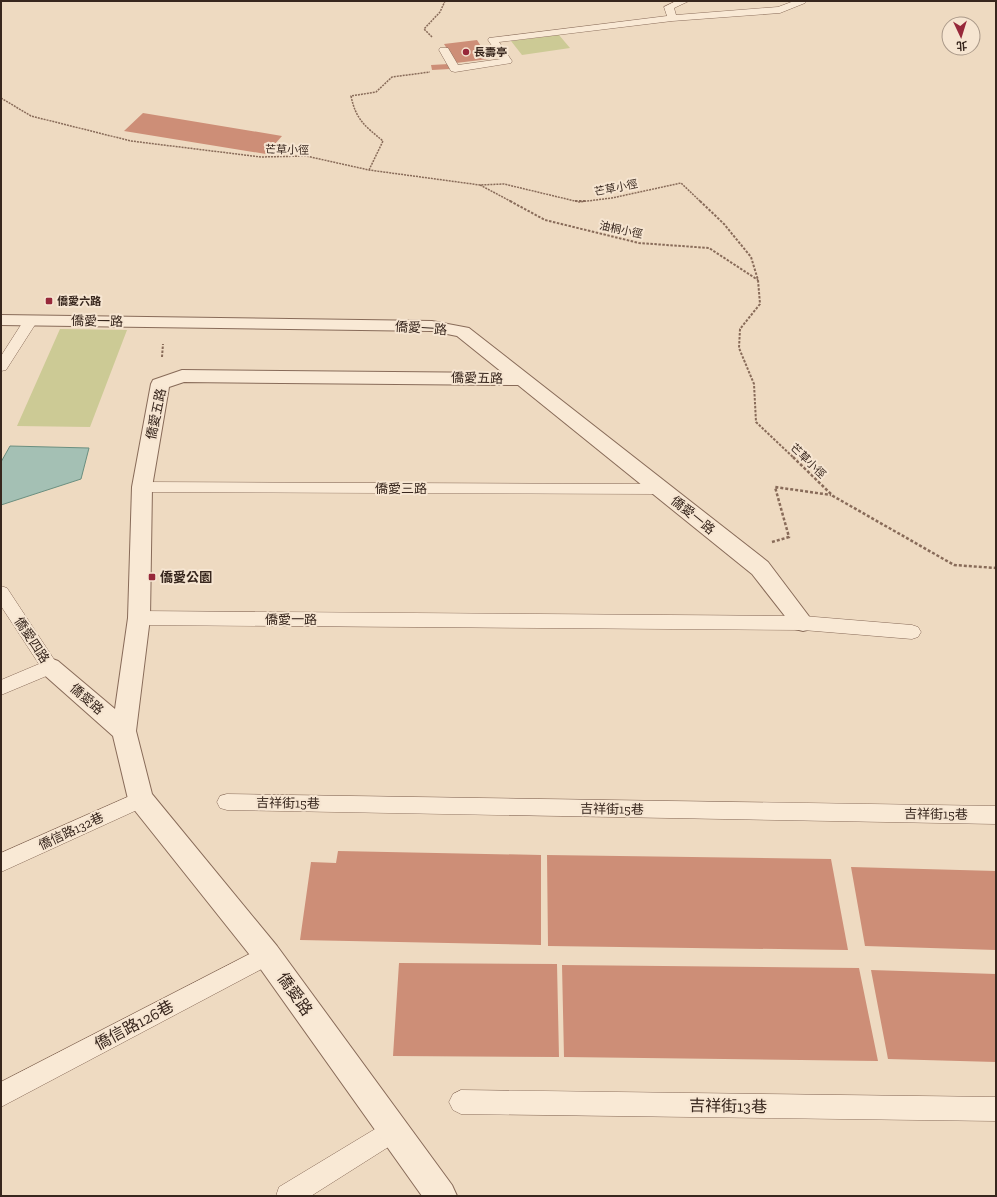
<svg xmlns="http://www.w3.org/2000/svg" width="997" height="1197" font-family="'Zilla Slab','Noto Sans TC',serif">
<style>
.green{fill:#ccca95}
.water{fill:#a4c0b4;stroke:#6b8f80}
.building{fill:#cd8e77}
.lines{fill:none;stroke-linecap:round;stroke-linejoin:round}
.lane-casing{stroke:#886b59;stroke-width:1}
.street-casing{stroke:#886b59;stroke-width:2}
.path-far2{stroke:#886b59;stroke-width:1.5;stroke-dasharray:2 1;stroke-linecap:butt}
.path-far1{stroke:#886b59;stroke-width:2;stroke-dasharray:2.5 1.5;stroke-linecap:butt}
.path{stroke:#886b59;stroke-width:2.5;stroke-dasharray:3 2;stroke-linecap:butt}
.lane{fill:#f9e9d5;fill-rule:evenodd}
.street{fill:#f9e9d5;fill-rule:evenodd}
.poi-dot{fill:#97283a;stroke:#f6e5d1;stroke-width:1.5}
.labels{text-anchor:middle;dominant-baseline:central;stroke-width:4;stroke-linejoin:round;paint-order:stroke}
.far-poi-label{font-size:11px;font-weight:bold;fill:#37261d;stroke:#f6e5d1;text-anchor:start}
.far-street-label{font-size:11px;fill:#37261d;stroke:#f6e5d1}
.street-label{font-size:13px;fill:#37261d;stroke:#f6e5d1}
.poi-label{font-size:13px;font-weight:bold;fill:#37261d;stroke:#f6e5d1;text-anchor:start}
.near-street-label{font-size:16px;fill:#37261d;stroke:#f6e5d1}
</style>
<rect width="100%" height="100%" fill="#eedac1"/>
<path class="green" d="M559,35l11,13 -48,7 -11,-14z
M60,329l67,1 -37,97 -73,-1z"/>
<path class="water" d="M10,446l79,2 -8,31 -80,26v-43z"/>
<path class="building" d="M477,40l12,19 -33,4 -12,-19z
M449,64l1,5 -18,1 -1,-5z
M143,113l139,23 -16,18 -142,-23z
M338,851l203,4v90l-241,-5 11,-78 25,1z
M547,855l284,4 17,91 -300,-4z
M851,867l145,4v79l-131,-4z
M399,963l158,1 2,93 -166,-1z
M562,965l297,3 19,93 -314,-4z
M871,970l125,4v88l-108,-3z"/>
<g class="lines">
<g class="lane-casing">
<path id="lane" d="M676,1h13l-15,7 2,7 102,-8 16,-6h13l-2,2 -25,10 -108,8 -173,21 13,19 -1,2 -56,9 -4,-1 -12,-21 1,-2h8l10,17 43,-6 -13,-19 1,-2 178,-22 -3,-9z
M31,316l5,1 2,3 -32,50 -5,1v-15l25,-39z
M142,482l518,2 6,1 2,4 -2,4 -6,1 -518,-2 -6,-1 -2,-4 2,-4z
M1,586l6,2 52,79 -3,5 -55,23v-15l38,-16 -38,-58z
M139,611l664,5 109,9 6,2 3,5 -3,5 -6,2 -109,-9 -664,-5 -6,-2 -3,-5 3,-5z
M141,791l7,2 3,6 -3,6 -147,67v-19z
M227,794l769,12v18l-769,-14 -7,-2 -3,-6 3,-6z
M267,945l8,3 3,7 -3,7 -274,145v-25z
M461,1090l535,7v24l-535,-7 -8,-4 -4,-8 4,-8z
M393,1119l8,4 4,8 -4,8 -90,57h-35l3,-9 106,-64z"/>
</g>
<g class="street-casing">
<path id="street" d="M1,315l431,6 37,7 299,234 46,61 -3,6 -8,2 -8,-2 -43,-55 -234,-189 -334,-3 -15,5 -17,100 -2,131 -14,113 16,63 125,152 175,239 5,11h-35l-165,-232 -125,-157 -4,-8 -15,-63 -71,-63 -4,-6 4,-6 8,-3 8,3 57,48 13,-91 4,-131 19,-103 2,-4 29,-10 321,3 -46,-37 -25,-5 -431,-6z"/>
</g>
<path class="path-far2" d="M432,37l-8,-8 16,-17 5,-11
M1,98l30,18 100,25 130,16 45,-1 63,14 111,15 24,-1 75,18 33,-4 69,-15 20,19
M369,170l14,-29c-18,-15 -27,-21 -32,-45l25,-4 16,-15 38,-5
M480,185l32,17"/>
<path class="path-far1" d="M510,201l35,19 94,23 70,5 49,32
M575,201h11
M700,201l24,23 27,33 7,23 2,24 -20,25 -1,19 15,36 2,38 38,36
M162,357l1,-13"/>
<path class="path" d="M793,457l40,39 121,69 42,3
M772,542l17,-5 -14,-50 56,8"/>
<use href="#lane" class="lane"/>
<use href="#street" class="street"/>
</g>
<g class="poi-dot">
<circle cx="466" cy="52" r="4"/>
<rect x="45" y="297" width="8" height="8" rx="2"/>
<rect x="148" y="573" width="8" height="8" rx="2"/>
</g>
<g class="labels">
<g class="far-poi-label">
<text x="474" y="52">長壽亭</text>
<text x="57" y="301">僑愛六路</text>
</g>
<g class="far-street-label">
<text transform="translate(287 150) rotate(1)">芒草小徑</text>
<text transform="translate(616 188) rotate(-11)">芒草小徑</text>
<text transform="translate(621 230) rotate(12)">油桐小徑</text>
<text transform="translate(808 461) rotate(44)">芒草小徑</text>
</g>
<g class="street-label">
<text transform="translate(97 321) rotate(1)">僑愛一路</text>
<text transform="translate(421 328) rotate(4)">僑愛一路</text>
<text transform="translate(477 378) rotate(1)">僑愛五路</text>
<text transform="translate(156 414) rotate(-78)">僑愛五路</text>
<text x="401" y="488">僑愛三路</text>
<text transform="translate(693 515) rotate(39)">僑愛一路</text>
<text x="291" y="619">僑愛一路</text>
<text transform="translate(32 640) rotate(57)">僑愛四路</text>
<text transform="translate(87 699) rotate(41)">僑愛路</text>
<text transform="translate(288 803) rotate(1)">吉祥街15巷</text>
<text transform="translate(612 809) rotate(1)">吉祥街15巷</text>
<text transform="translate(936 814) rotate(1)">吉祥街15巷</text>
<text transform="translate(71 831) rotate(-25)">僑信路132巷</text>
</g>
<g class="poi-label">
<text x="160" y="577">僑愛公園</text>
</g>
<g class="near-street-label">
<text transform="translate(295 994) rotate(55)">僑愛路</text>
<text transform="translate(134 1025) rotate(-28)">僑信路126巷</text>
<text transform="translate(728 1106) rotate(1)">吉祥街13巷</text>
</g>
</g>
<rect width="997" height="1197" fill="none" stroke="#37261d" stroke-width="4"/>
<g transform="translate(961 36) rotate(176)"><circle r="19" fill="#f6e5d1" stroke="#aa9989"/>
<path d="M0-3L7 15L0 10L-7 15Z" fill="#97283a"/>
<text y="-6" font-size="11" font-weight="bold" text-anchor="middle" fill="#37261d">北</text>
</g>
</svg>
